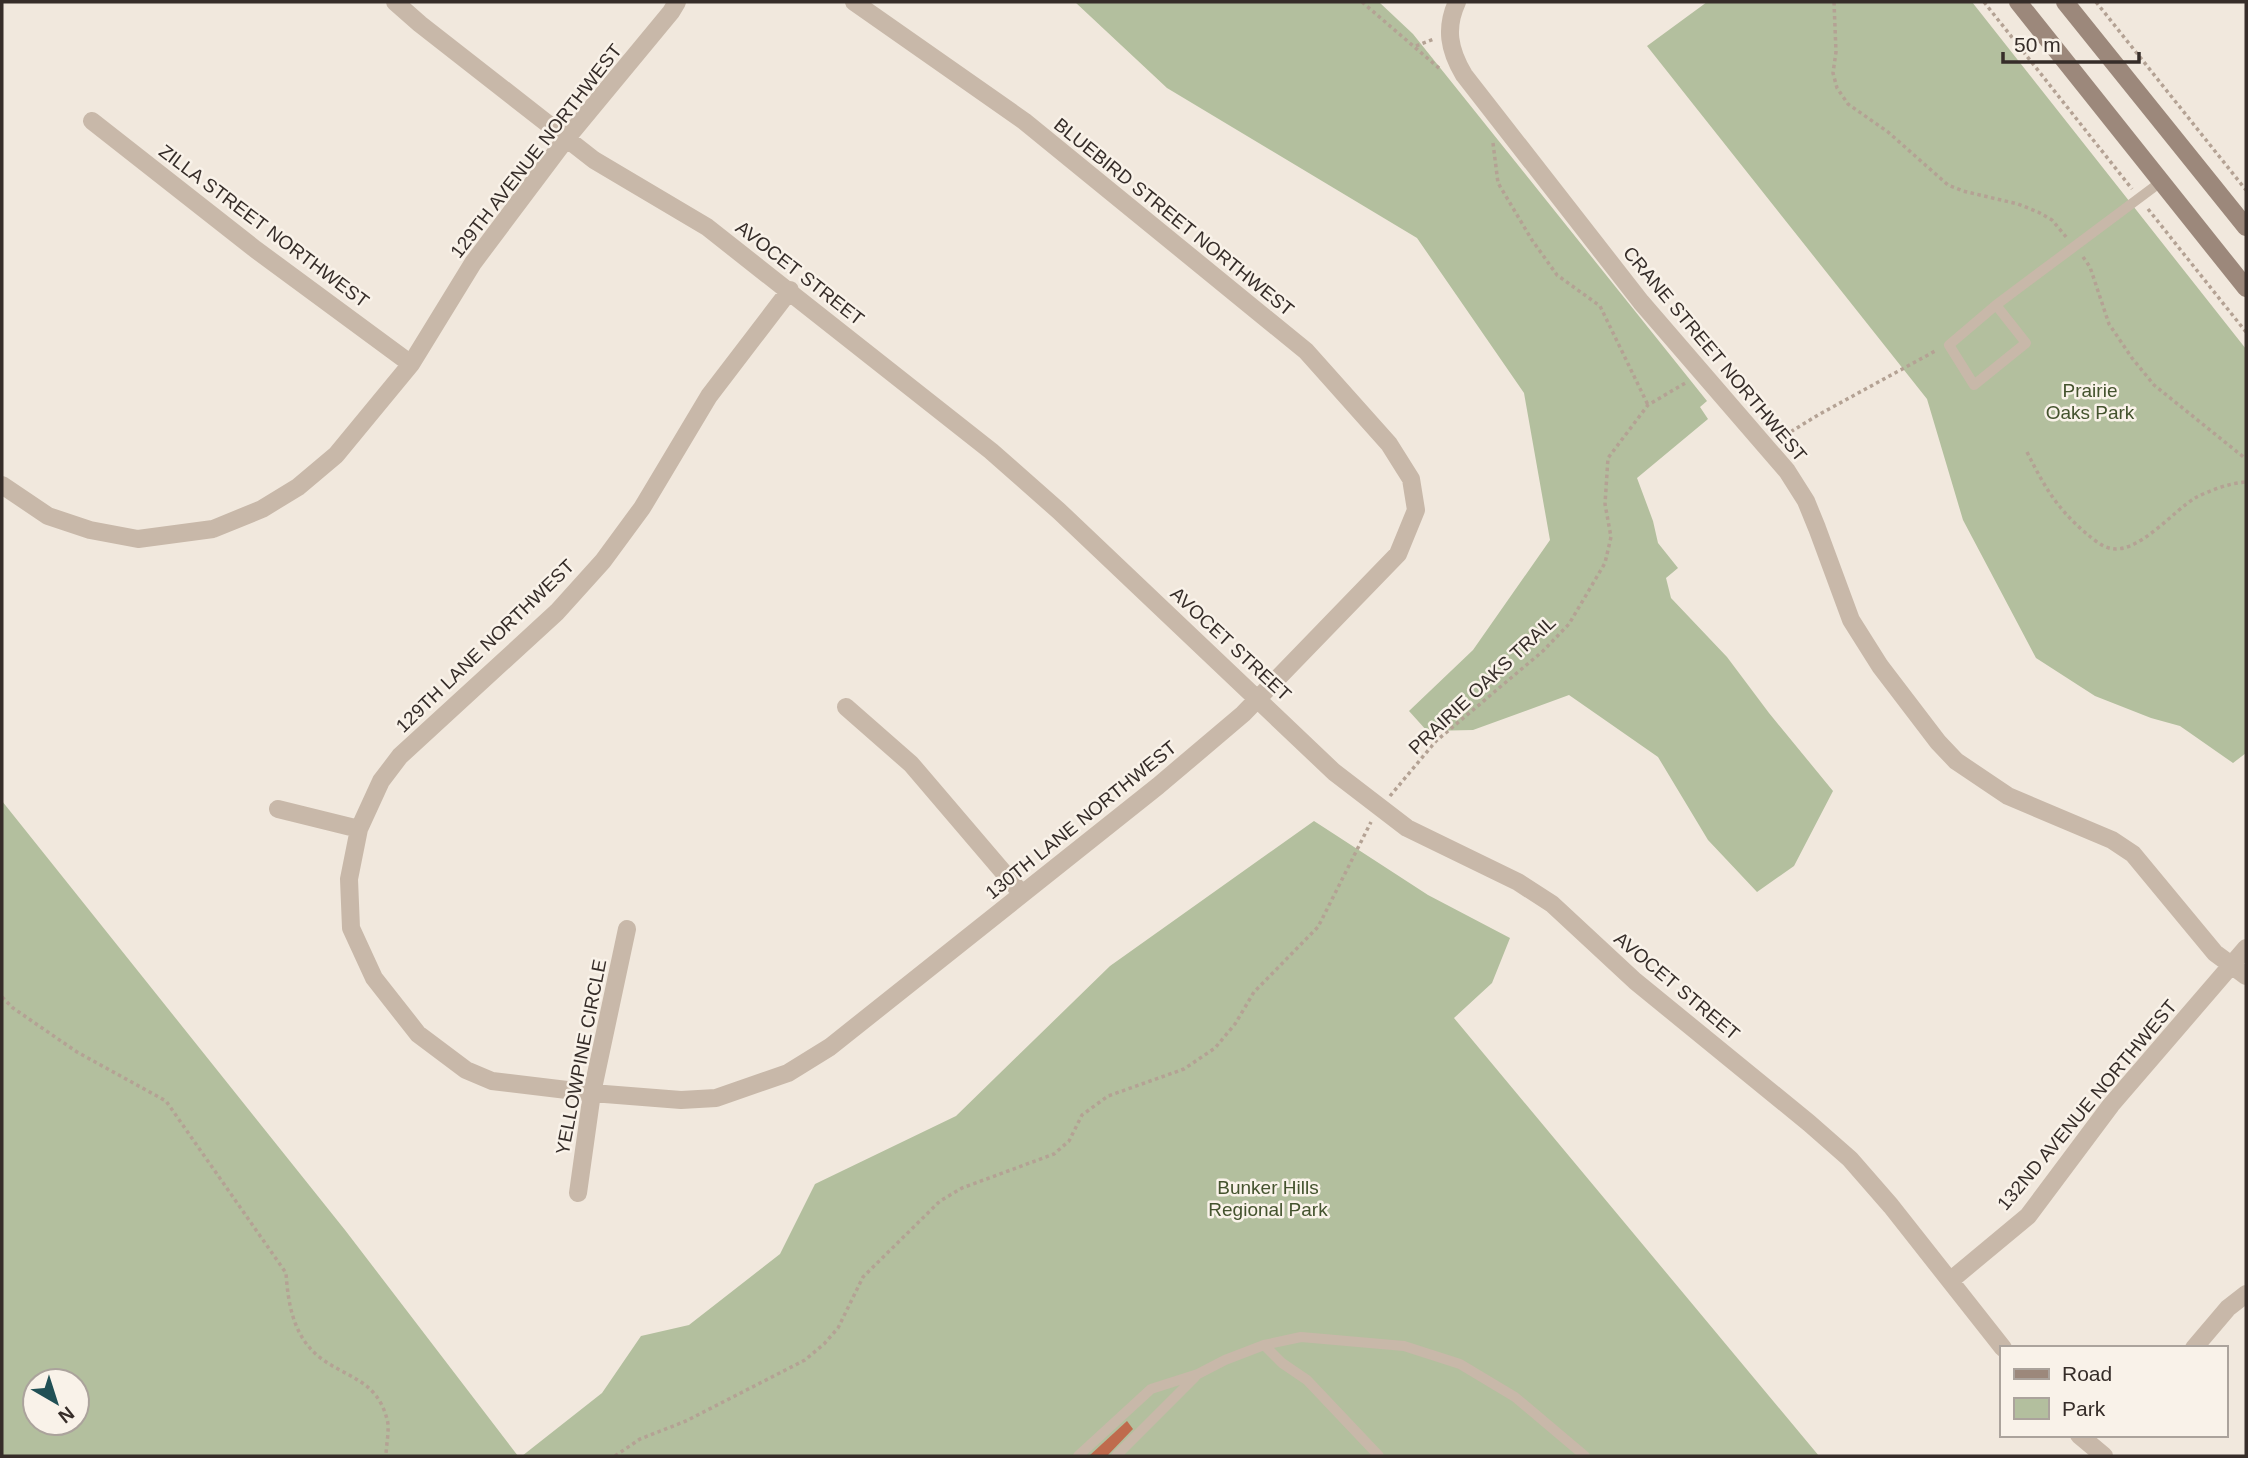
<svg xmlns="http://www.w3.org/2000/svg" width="2248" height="1458" font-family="Arial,sans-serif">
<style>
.green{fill:#b3bf9e;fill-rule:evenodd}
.building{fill:#bf6b4d}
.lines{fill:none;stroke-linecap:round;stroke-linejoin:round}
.path{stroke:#b4a294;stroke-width:3.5;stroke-dasharray:3.5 3.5;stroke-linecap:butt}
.service{stroke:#c8b8a9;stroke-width:10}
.minor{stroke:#c8b8a9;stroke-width:18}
.secondary{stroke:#9c887b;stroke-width:18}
.labels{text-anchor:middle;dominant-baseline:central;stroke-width:5;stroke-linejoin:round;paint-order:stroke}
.street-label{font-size:19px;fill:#362d29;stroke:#f9f2e9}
.park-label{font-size:19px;fill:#44532e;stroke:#f9f2e9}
</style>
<rect width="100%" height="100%" fill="#f1e8dd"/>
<path class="green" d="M1075,2h304l34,32 294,367 -7,6 8,12 -71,59 16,43 5,22 20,25 -12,10 5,20 56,59 42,56 64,78 -39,75 -37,26 -49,-52 -50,-83 -89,-62 -96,35 -46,1 -18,-20 64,-61 77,-110 -26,-147 -107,-155 -250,-150z
M1707,2h265l274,347v404l-13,10 -53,-37 -29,-8 -56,-22 -59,-38 -73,-138 -36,-121 -280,-353z
M2,801l343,429 173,226h-516zM77,1381v42h-42v-42z
M1314,821l114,74 82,43 -18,45 -38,35 365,438h-1297l80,-63 39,-57 48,-11 91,-71 35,-70 141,-68 154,-150z"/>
<path class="building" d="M1127,1421l6,8 -26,27h-18z"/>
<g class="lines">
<path class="path" d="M1362,2l78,67
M1834,2l2,50 -3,21 4,15 11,16 40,28 60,53 15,6 55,13 20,8 14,8 15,18
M1984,2l148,187
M2096,2l150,188
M1416,46l18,-7
M1493,143l5,40 34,57 25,35 43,31 48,99
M2148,209l98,123
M2083,257l7,10 19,57 23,34 22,27 92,74
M1779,439l39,-24 119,-65
M2027,452c17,34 30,57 60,82 6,5 14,12 22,14 28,8 64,-37 86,-50 15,-8 35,-15 51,-16
M1390,796l46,-55 107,-90 26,-27 36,-61 6,-26 -6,-33 3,-46 40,-53 39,-23
M2,997l11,11 64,44 89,49 120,172c2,30 7,62 32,83 27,22 58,22 69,63 3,10 -1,26 -1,37
M615,1456l25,-17 46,-18 119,-61 19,-16 14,-16 25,-51 77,-76 22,-13 92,-34 15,-13 13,-26 26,-19 76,-27 31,-21 20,-24 19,-32 64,-65 53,-105"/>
<path class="service" d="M1996,305l30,38 -52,42 -25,-40 47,-40 166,-124
M1264,1345l18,18 25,17 72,76
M1078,1456l73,-67 47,-15 27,-14 39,-15 37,-8 103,9 56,18 55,33 70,59
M1116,1456l79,-79"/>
<path class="minor" d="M395,2l25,22 174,136 113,67 284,224 68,60 275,261 73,56 111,54 34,22 83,77 174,142 41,36 41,47 112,142
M1457,2c-12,26 -8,48 7,73l177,227 146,169 19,30 11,27 34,92 29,46 58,76 18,19 52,35 104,44 21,14 82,99 31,23
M92,121l163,128 156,115
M790,290l-81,106 -67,112 -39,53 -46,51 -157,144 -19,25 -22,48 -10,50 2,49 23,50 44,56 48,36 26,11 100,12 89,7 35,-2 72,-25 42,-26 328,-261 85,-72 155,-160 18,-44 -5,-31 -22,-35 -83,-93 -282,-230 -170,-119
M2,485l46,31 42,14 48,9 75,-10 49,-20 36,-22 38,-32 75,-91 62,-101 93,-124 105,-127 6,-10
M846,707l65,57 111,130
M278,809l81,20
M578,1193l14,-100 35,-164
M1951,1280l77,-64 83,-111 135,-157
M2194,1348l34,-40 18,-14
M2079,1435l25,21"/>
<path class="secondary" d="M2018,2l228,286
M2065,2l181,225"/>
</g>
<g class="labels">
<g class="street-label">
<text transform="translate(536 151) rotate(-52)">129TH AVENUE NORTHWEST</text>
<text transform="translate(1174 217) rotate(39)">BLUEBIRD STREET NORTHWEST</text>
<text transform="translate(264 226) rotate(37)">ZILLA STREET NORTHWEST</text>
<text transform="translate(800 273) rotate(38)">AVOCET STREET</text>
<text transform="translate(1715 354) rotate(50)">CRANE STREET NORTHWEST</text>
<text transform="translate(1231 644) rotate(43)">AVOCET STREET</text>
<text transform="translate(485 646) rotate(-44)">129TH LANE NORTHWEST</text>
<text transform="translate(1482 685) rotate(-43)">PRAIRIE OAKS TRAIL</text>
<text transform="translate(1081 820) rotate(-39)">130TH LANE NORTHWEST</text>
<text transform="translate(1677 986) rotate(40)">AVOCET STREET</text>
<text transform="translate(581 1057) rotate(-79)">YELLOWPINE CIRCLE</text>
<text transform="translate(2087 1105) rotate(-50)">132ND AVENUE NORTHWEST</text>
</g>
<g class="park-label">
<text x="2090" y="390">Prairie<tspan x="2090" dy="22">Oaks Park</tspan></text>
<text x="1268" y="1187">Bunker Hills<tspan x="1268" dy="22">Regional Park</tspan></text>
</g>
</g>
<rect width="2248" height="1458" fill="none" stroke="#362d29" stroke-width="7"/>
<rect x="2000" y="1346" width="228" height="91" fill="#f9f2e9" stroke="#aba39c" stroke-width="2"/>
<rect x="2014" y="1369" width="35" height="10" fill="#9c887b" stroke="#aba39c" stroke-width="2"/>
<text x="2062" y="1381" font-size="21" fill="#362d29">Road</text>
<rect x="2014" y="1398" width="35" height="21" fill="#b3bf9e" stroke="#aba39c" stroke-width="2"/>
<text x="2062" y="1416" font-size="21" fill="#362d29">Park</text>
<g transform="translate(56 1402) rotate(141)"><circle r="33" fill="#f9f2e9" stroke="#aba39c" stroke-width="2"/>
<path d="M0-5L12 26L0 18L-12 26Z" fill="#215055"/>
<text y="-10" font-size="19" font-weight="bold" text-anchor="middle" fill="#362d29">N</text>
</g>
<path d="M2003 52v10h136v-10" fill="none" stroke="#362d29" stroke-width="3.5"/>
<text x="2014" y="52" font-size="21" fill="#362d29" stroke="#f9f2e9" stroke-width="5" paint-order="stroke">50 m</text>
</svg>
